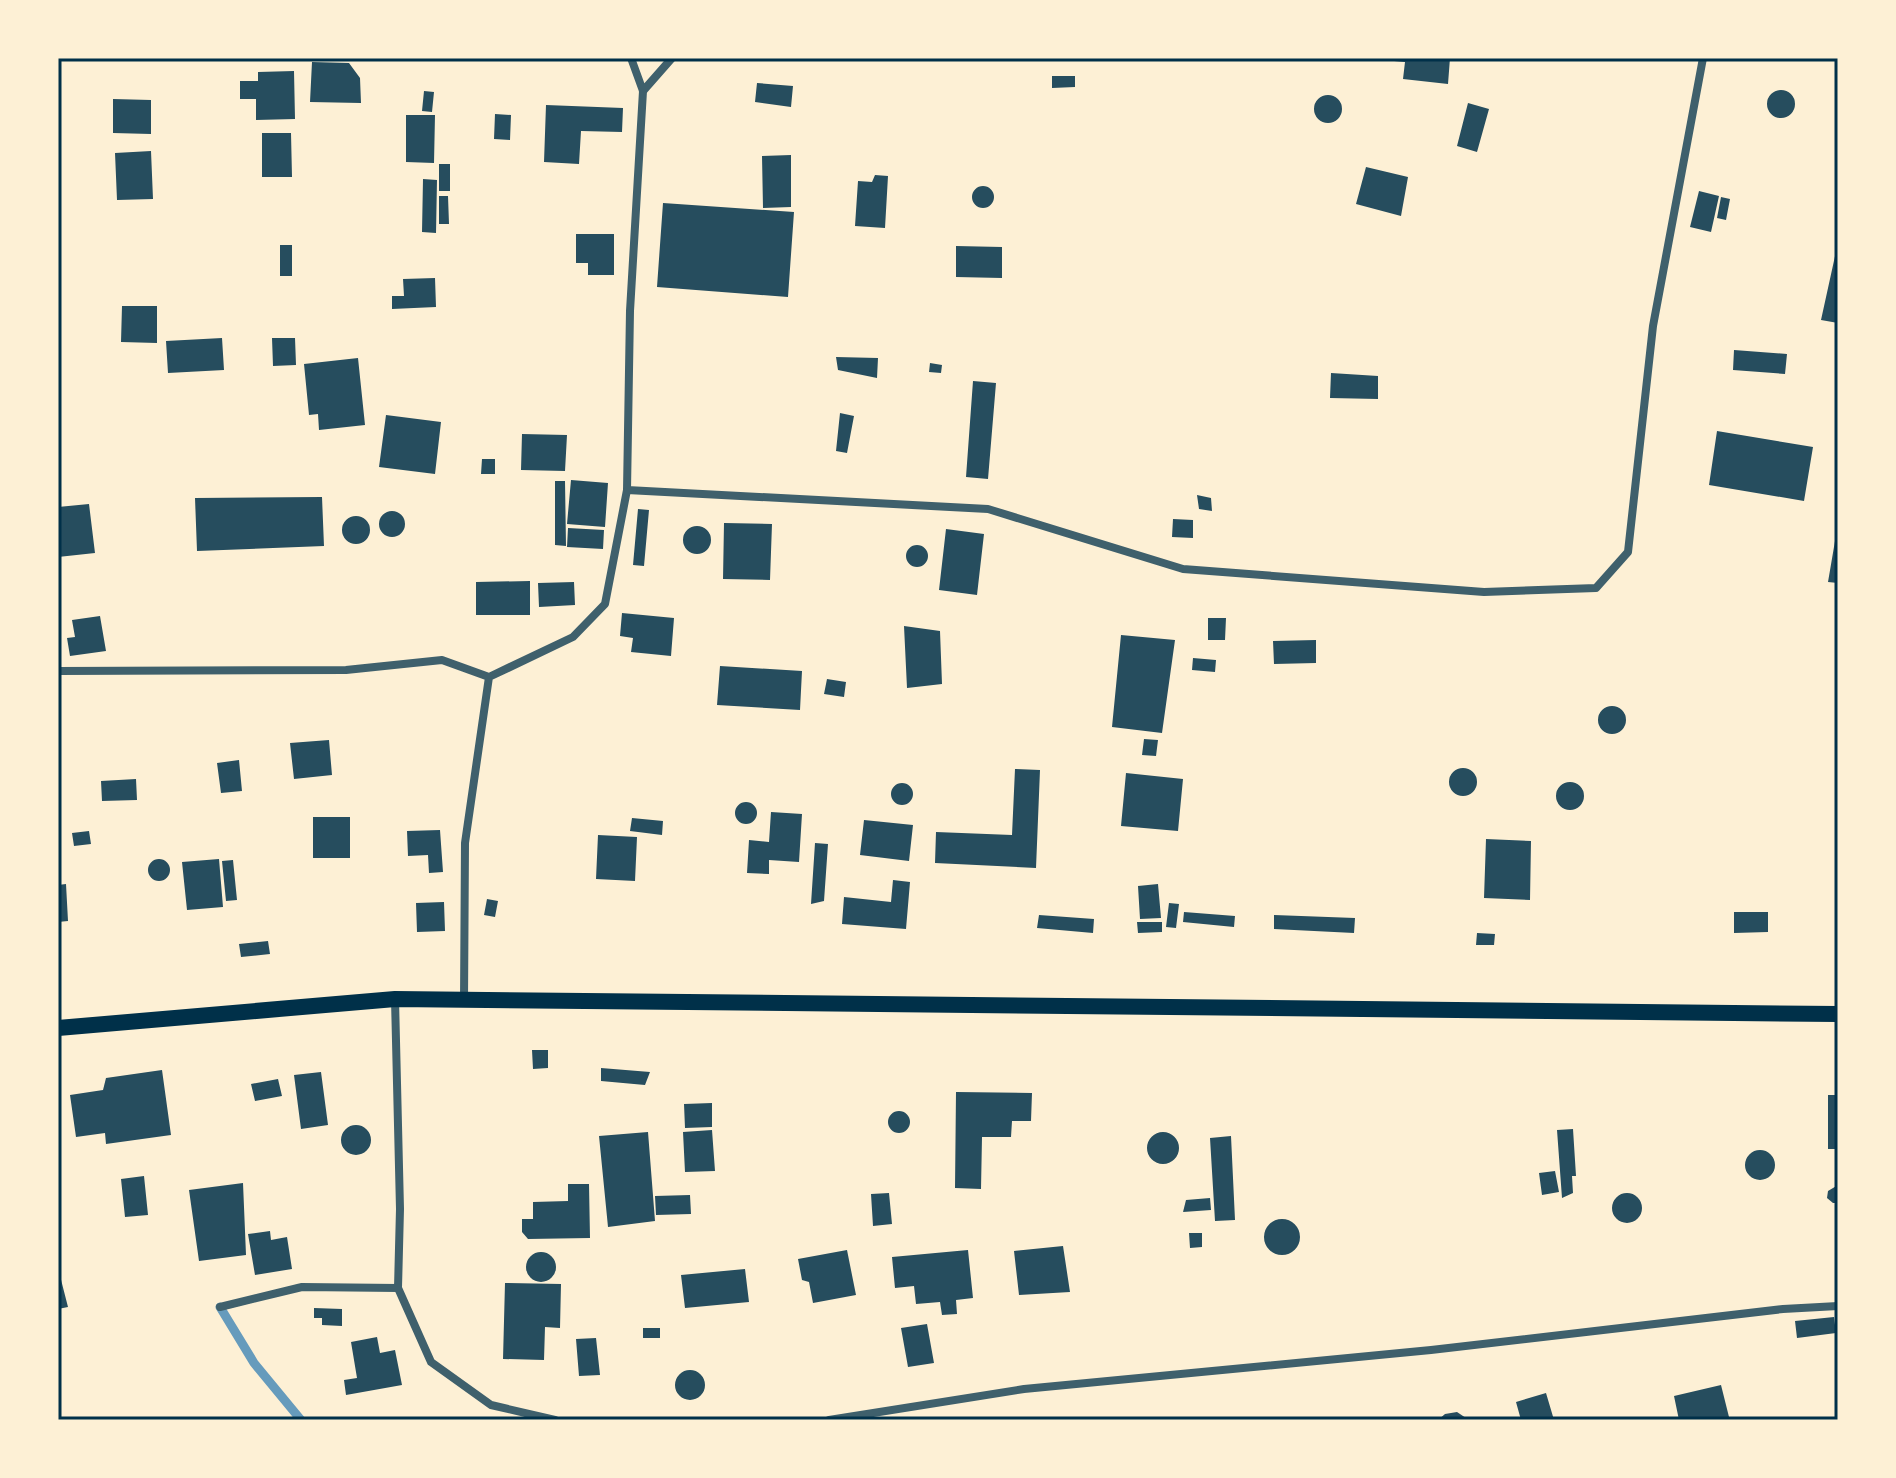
<svg xmlns="http://www.w3.org/2000/svg" width="1896" height="1478" font-family="Mulish,sans-serif">
<style>
.lines{fill:none;stroke-linecap:round;stroke-linejoin:round}
.stream{stroke:#669bbc;stroke-width:9}
.building{fill:#264d5e}
.minor{stroke:#3f606c;stroke-width:8}
.secondary{stroke:#003049;stroke-width:16}
.neatline{fill:none;stroke:#003049;stroke-width:3}
</style>
<rect width="100%" height="100%" fill="#fdf0d5"/>
<g class="lines">
<path class="stream" d="M220,1307l34,56 47,57"/>
</g>
<path class="building" d="M1395,58h55l-2,26 -45,-5 2,-17 -11,-1z
M312,62l37,1 11,15 1,25 -51,-1z
M294,71l1,48 -39,1v-21h-16v-18h18v-9z
M1052,76h23v11l-23,1z
M757,83l36,3 -2,21 -36,-5z
M1767 104a14 14 0 1 1 28 0a14 14 0 1 1-28 0Z
M424,91l10,1 -2,20 -10,-1z
M1314 109a14 14 0 1 1 28 0a14 14 0 1 1-28 0Z
M113,99l38,1v34l-38,-1z
M1468,103l21,6 -12,43 -20,-6z
M546,105l77,3 -1,24 -41,-1 -2,33 -35,-2z
M495,114l16,1 -1,25 -16,-1z
M406,115h29l-1,48 -28,-1z
M262,133h29l1,44h-30z
M151,151l2,48 -36,1 -2,-47z
M791,155v52l-28,1 -1,-52z
M439,164h11v27h-11z
M1366,167l42,10 -7,39 -45,-12z
M875,175l13,1 -3,52 -30,-2 3,-45 14,1z
M423,179l14,1 -1,53 -14,-1z
M972 197a11 11 0 1 1 22 0a11 11 0 1 1-22 0Z
M1699,191l20,5 -8,36 -21,-5z
M439,196h9l1,28h-10z
M1721,197l9,2 -4,21 -9,-2z
M663,203l131,9 -6,85 -131,-10z
M576,234h38v41h-26v-12h-12z
M280,245h12v31h-12z
M956,246l46,1v31l-46,-1z
M1837,247h1v76l-17,-3z
M435,278l1,29 -44,2v-13h12l-1,-17z
M122,306h35v37l-36,-1z
M222,338l2,32 -56,3 -2,-32z
M272,338h23l1,27 -23,1z
M1734,350l53,4 -2,20 -52,-4z
M836,357l42,1 -1,20 -39,-8z
M358,358l7,67 -46,5 -1,-16 -9,1 -5,-51z
M930,363l12,2 -1,8 -12,-1z
M1331,373l47,3v23l-48,-1z
M973,381l23,2 -8,96 -22,-2z
M840,413l14,3 -7,37 -11,-2z
M386,415l55,7 -6,52 -56,-7z
M1717,431l96,16 -9,54 -95,-16z
M522,434l45,1 -2,36 -44,-1z
M482,459h13v15h-14z
M571,480l37,3 -3,44 -38,-3z
M555,481h10l1,65 -11,-1z
M1197,495l14,3 1,13 -13,-2z
M322,497l2,49 -127,5 -2,-53z
M89,504l6,49 -37,4v-50z
M638,509l11,1 -5,56 -11,-1z
M379 524a13 13 0 1 1 26 0a13 13 0 1 1-26 0Z
M342 530a14 14 0 1 1 28 0a14 14 0 1 1-28 0Z
M1173,519l20,1v18l-21,-1z
M724,523l48,1 -2,56 -47,-1z
M683 540a14 14 0 1 1 28 0a14 14 0 1 1-28 0Z
M568,528l36,2 -1,19 -36,-2z
M946,529l38,5 -7,61 -38,-5z
M1835,541h3v42l-10,-1z
M906 556a11 11 0 1 1 22 0a11 11 0 1 1-22 0Z
M530,581v34h-54v-33z
M574,582l1,23 -36,2 -1,-24z
M622,613l52,5 -3,38 -40,-4 2,-14 -13,-2z
M100,616l6,35 -36,5 -3,-18 8,-1 -3,-17z
M1208,618h18l-1,22h-17z
M904,626l36,5 2,53 -35,4z
M1121,635l54,5 -13,93 -50,-6z
M1316,640v23l-42,1 -1,-23z
M1193,658l23,2 -1,12 -23,-2z
M720,666l82,5 -2,39 -83,-5z
M827,679l19,3 -2,15 -20,-3z
M1598 720a14 14 0 1 1 28 0a14 14 0 1 1-28 0Z
M1144,739l14,1 -2,16 -14,-1z
M329,740l3,35 -38,4 -4,-36z
M239,760l3,31 -21,2 -4,-30z
M1449 782a14 14 0 1 1 28 0a14 14 0 1 1-28 0Z
M1015,769l25,1 -4,98 -101,-5 1,-31 76,3z
M1126,773l57,6 -5,52 -57,-5z
M136,779l1,21 -35,1 -1,-20z
M1556 796a14 14 0 1 1 28 0a14 14 0 1 1-28 0Z
M891 794a11 11 0 1 1 22 0a11 11 0 1 1-22 0Z
M735 813a11 11 0 1 1 22 0a11 11 0 1 1-22 0Z
M771,812l31,2 -3,48 -30,-2v14l-22,-1 2,-33 20,2z
M313,817h37v41h-37z
M632,818l31,3 -1,14 -32,-4z
M864,820l49,5 -4,36 -49,-6z
M440,830l3,42 -14,1 -1,-18 -20,1 -1,-25z
M89,831l2,13 -17,2 -2,-13z
M598,835l39,2 -2,44 -39,-2z
M1486,839l45,2 -1,59 -46,-2z
M815,843l13,1 -4,57 -13,3z
M219,859l4,48 -36,3 -5,-48z
M148 870a11 11 0 1 1 22 0a11 11 0 1 1-22 0Z
M233,860l4,40 -11,1 -4,-40z
M893,880l17,2 -4,47 -64,-5 2,-27 47,5z
M66,884l2,37 -10,1v-37z
M1158,884l3,34 -21,1 -2,-33z
M487,899l11,2 -3,16 -11,-2z
M444,902l1,29 -28,1 -1,-29z
M1169,903l10,1 -3,24 -10,-1z
M1184,912l51,4 -1,11 -51,-5z
M1734,912h34v20l-34,1z
M1039,915l55,4 -1,14 -56,-5z
M1274,915l81,3 -1,15 -80,-4z
M1137,922h25v10l-24,1z
M1477,933l18,1 -1,11h-18z
M268,941l2,13 -29,3 -2,-13z
M532,1050h16v18l-15,1z
M601,1068l49,4 -5,13 -44,-4z
M162,1070l9,65 -65,9 -1,-11 -29,4 -6,-42 33,-5 3,-12z
M321,1072l7,53 -27,4 -7,-54z
M278,1079l4,17 -27,5 -4,-17z
M956,1092l76,1 -1,28h-19l-1,16h-29l-1,52 -26,-1z
M1828,1095h10v54h-10z
M712,1103v24l-27,1 -1,-24z
M888 1122a11 11 0 1 1 22 0a11 11 0 1 1-22 0Z
M341 1140a15 15 0 1 1 30 0a15 15 0 1 1-30 0Z
M1573,1129l3,47h-4l1,17 -11,5 -5,-68z
M712,1130l3,41 -30,1 -2,-40z
M1147 1148a16 16 0 1 1 32 0a16 16 0 1 1-32 0Z
M648,1132l7,89 -47,6 -9,-91z
M1231,1136l4,84 -20,1 -5,-83z
M1745 1165a15 15 0 1 1 30 0a15 15 0 1 1-30 0Z
M1555,1171l4,21 -17,3 -3,-22z
M144,1176l4,39 -23,2 -4,-38z
M243,1183l3,72 -47,6 -10,-71z
M568,1184h21l1,54 -62,1 -6,-7v-13h11v-17l35,-1z
M1838,1185v18h-5l-6,-5 1,-7z
M889,1193l3,31 -19,2 -2,-32z
M1612 1208a15 15 0 1 1 30 0a15 15 0 1 1-30 0Z
M690,1195l1,19 -35,1 -1,-19z
M1210,1198l1,12 -28,2 3,-12z
M1264 1237a18 18 0 1 1 36 0a18 18 0 1 1-36 0Z
M270,1231l1,9 16,-3 5,32 -37,6 -7,-41z
M1189,1233h13v14l-12,1z
M1063,1246l7,46 -51,3 -5,-44z
M847,1250l9,45 -43,8 -4,-21 -7,-2 -4,-21z
M968,1250l5,48 -17,2 1,14 -15,1 -2,-13 -24,2 -2,-18 -19,2 -3,-31z
M526 1267a15 15 0 1 1 30 0a15 15 0 1 1-30 0Z
M58,1268l10,39 -10,2z
M745,1269l4,33 -64,6 -4,-33z
M505,1283l56,1 -1,44 -15,-1 -1,33 -41,-1z
M314,1308l28,1v17l-20,-1v-7h-8z
M1834,1317l2,16 -39,5 -2,-17z
M927,1324l7,39 -26,4 -7,-39z
M643,1328h17v10h-17z
M377,1337l3,16 15,-3 7,35 -56,10 -2,-15 13,-2 -6,-36z
M596,1338l4,37 -21,1 -3,-37z
M675 1385a15 15 0 1 1 30 0a15 15 0 1 1-30 0Z
M1721,1385l8,32 -50,3 -5,-24z
M1546,1393l8,27h-33l-5,-18z
M1457,1412l12,8h-31l7,-6z"/>
<g class="lines">
<path class="minor" d="M643,91l29,-33
M627,490l361,19 195,60 301,23 112,-4 32,-36 25,-226 50,-268
M58,671l288,-1 96,-10 47,17
M395,999l5,210 -2,79
M464,1001l1,-158 24,-166 84,-40 32,-33 22,-114 3,-179 13,-220 -12,-33
M220,1307l82,-20 96,1 33,74 60,43 64,15
M829,1420l195,-31 407,-39 352,-41 55,-3"/>
<path class="secondary" d="M58,1028l337,-29 1443,15"/>
</g>
<rect width="1896" height="1478" fill="none" stroke="#fdf0d5" stroke-width="120"/>
<rect x="60" y="60" width="1776" height="1358" class="neatline"/>
</svg>
